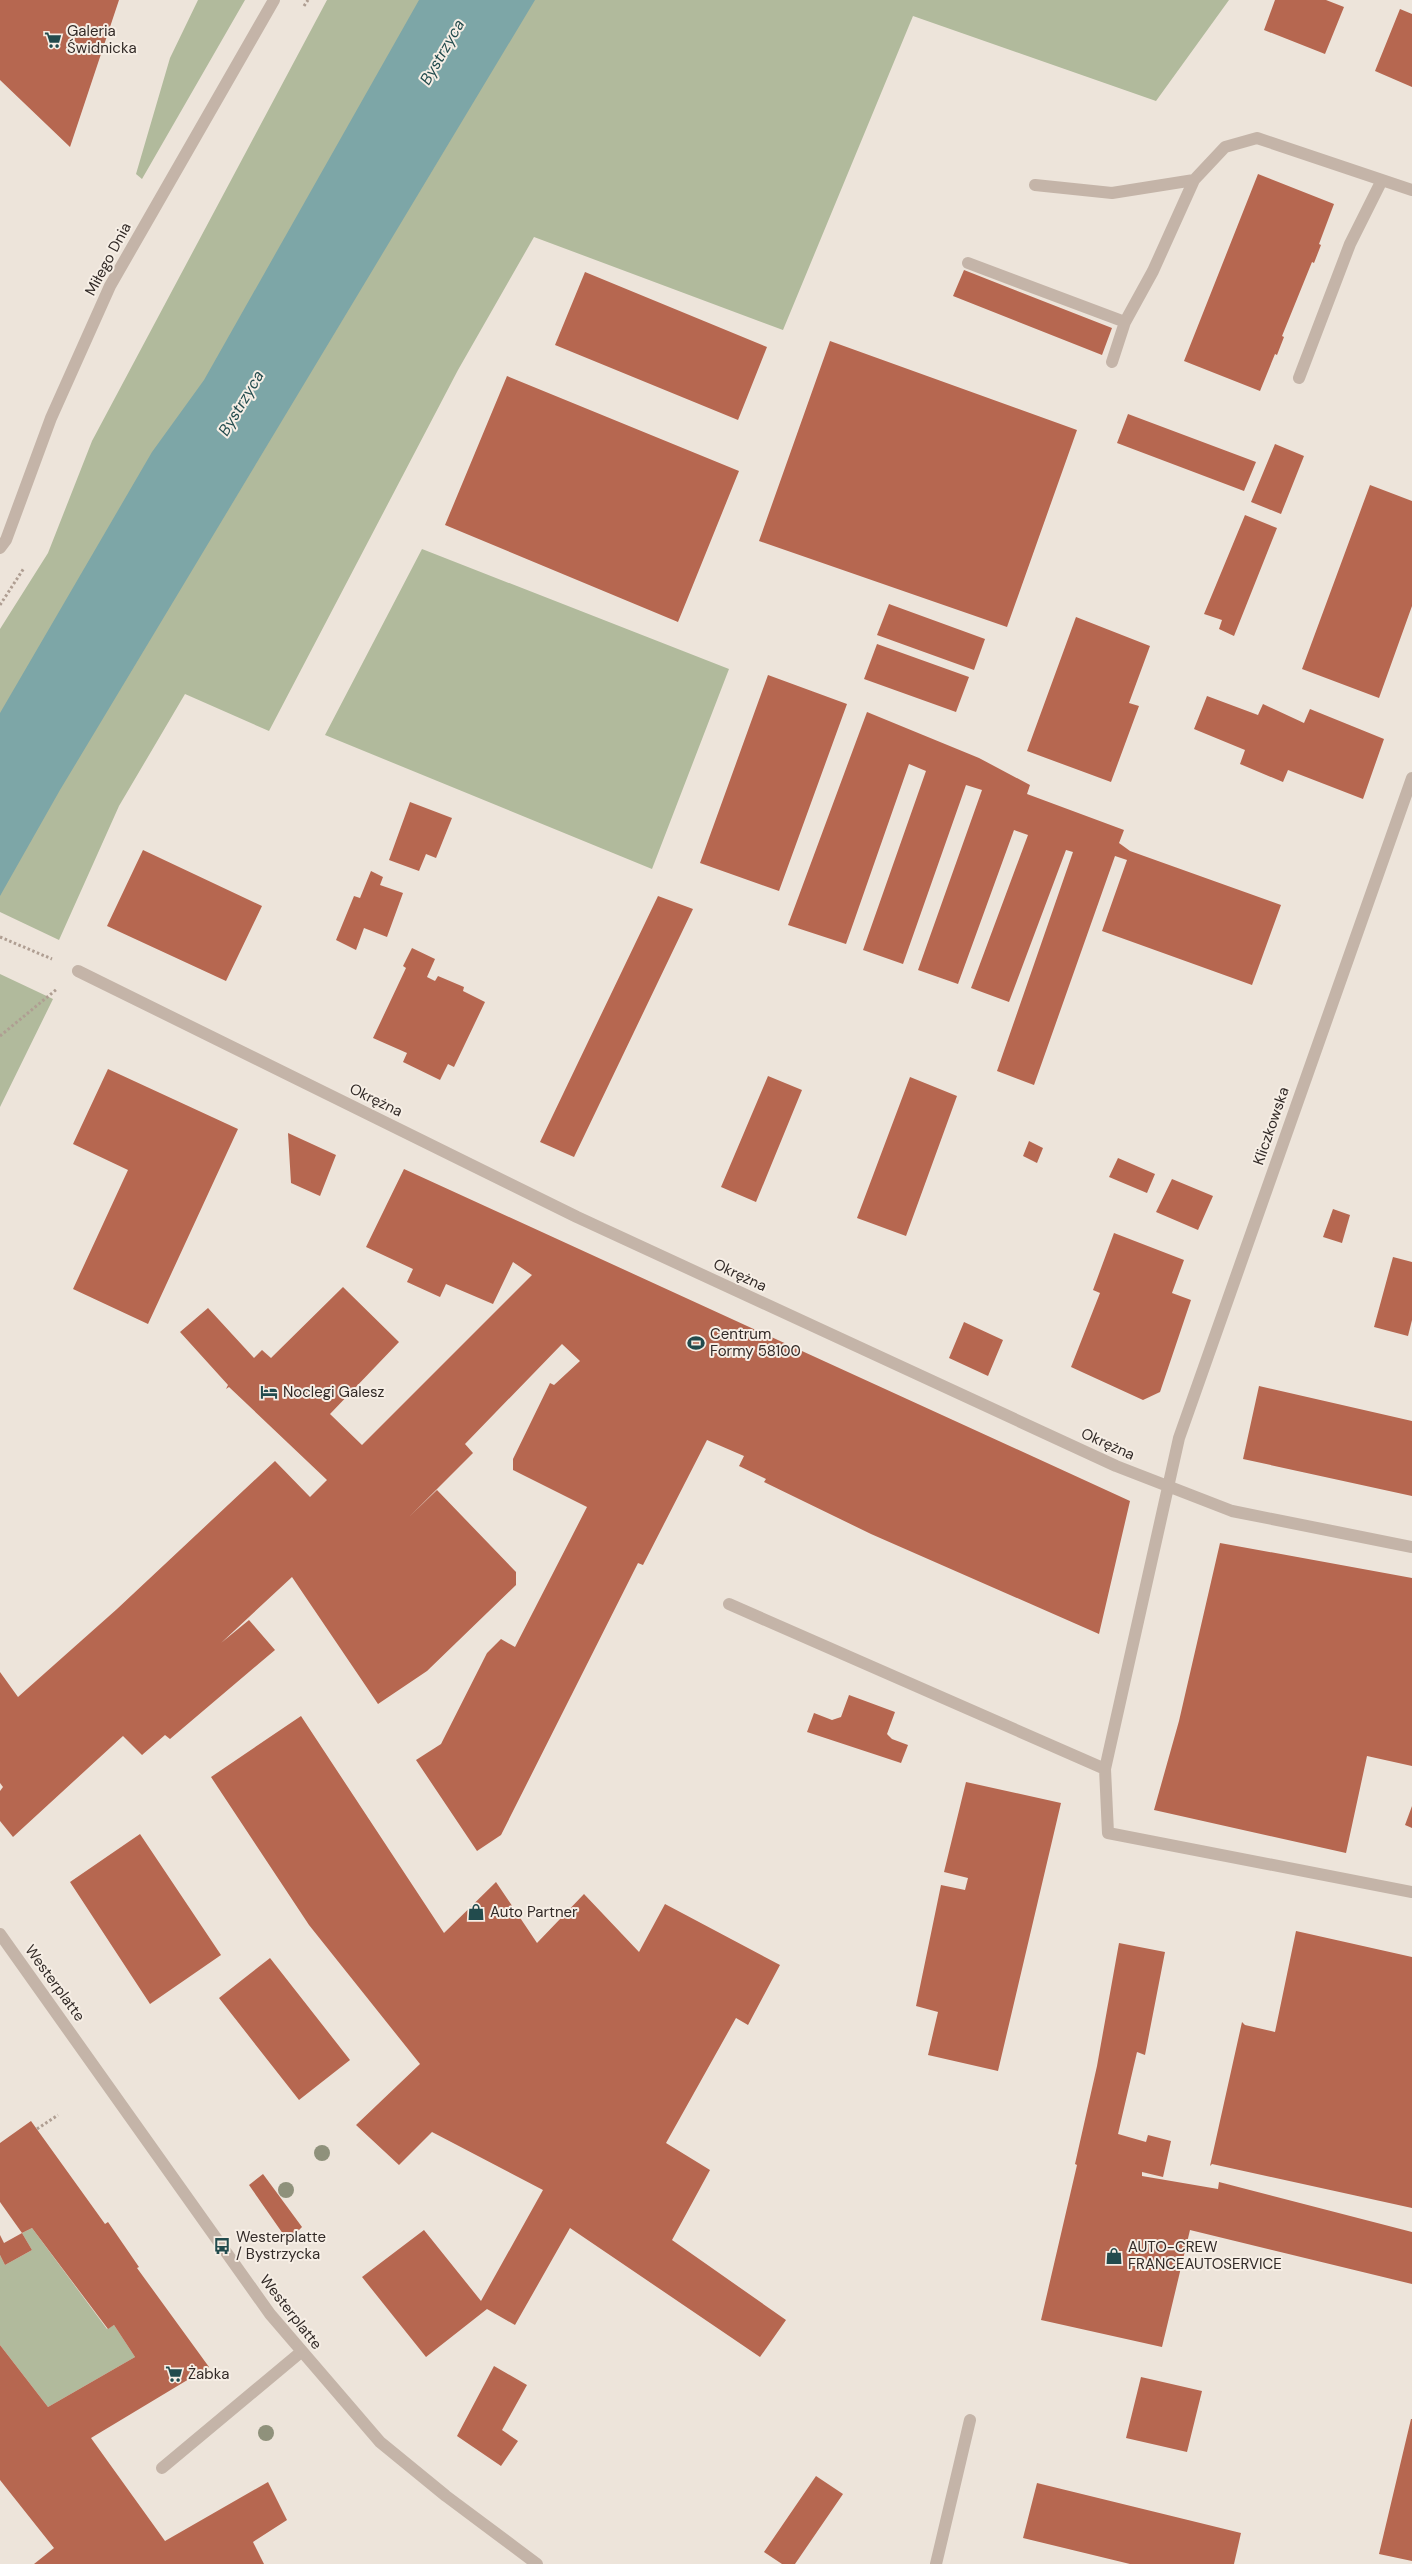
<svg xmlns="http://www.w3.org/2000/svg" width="1412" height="2564" font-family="'DM Sans',sans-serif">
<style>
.green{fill:#b1ba9c}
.water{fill:#7da6a7}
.building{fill:#b66750}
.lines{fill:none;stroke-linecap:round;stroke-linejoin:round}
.path{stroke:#af9e92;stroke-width:3;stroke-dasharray:2.5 2.5;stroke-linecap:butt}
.minor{stroke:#c4b4a8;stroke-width:12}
.tree{fill:#8f917b}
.labels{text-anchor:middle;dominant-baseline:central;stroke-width:4;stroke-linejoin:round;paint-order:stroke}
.poi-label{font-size:15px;fill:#322a27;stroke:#f6eee5;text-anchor:start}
.street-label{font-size:15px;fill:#322a27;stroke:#f6eee5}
.water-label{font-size:16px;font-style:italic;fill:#224b4d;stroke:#f6eee5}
</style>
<rect width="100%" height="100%" fill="#ede4da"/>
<path class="green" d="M198,0h47l-103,179 -6,-5 34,-116z
M327,0h902l-73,101 -243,-85 -130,314 -249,-93 -76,133 -189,361 -84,-37 -66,112 -60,134 -59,-28v-283l48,-76 44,-112z
M422,549l307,120 -77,200 -327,-134z
M0,974l53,25 -53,108z
M32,2228l75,101 7,-4 21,32 -87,50 -48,-62v-90l5,10 27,-15 -10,-17z"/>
<path class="water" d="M419,0h116l-475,790 -60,106v-183l152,-261 52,-72z"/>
<path class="building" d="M0,0h119l-49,147 -70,-67z
M1275,0h51l18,7 -19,47 -61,-24z
M1400,9l12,5v73l-37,-16z
M1258,174l76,30 -15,40 2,1 -7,18 -2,-1 -30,74 2,1 -7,18 -2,-1 -15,37 -76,-30z
M964,270l148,58 -10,27 -149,-59z
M585,272l182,75 -29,73 -183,-75z
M830,341l247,89 -70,197 -248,-86z
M507,376l232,95 -61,151 -233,-97z
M1128,414l128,48 -12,29 -127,-48z
M1275,444l29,12 -23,58 -30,-12z
M1370,485l42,16v105l-33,92 -77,-29z
M1245,515l32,13 -43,108 -15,-7 3,-9 -18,-6z
M889,604l96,35 -11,31 -97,-35z
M1076,617l74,29 -21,57 10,3 -28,76 -84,-31z
M877,644l92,33 -13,35 -92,-33z
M768,675l79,29 -68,187 -79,-28z
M1207,696l51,19 5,-11 41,19 6,-14 74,30 -21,60 -75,-29 -5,12 -43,-18 5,-14 -51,-21z
M867,712l112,46 51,27 -3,9 97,36 -5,13 11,8 151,54 -29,80 -150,-54 25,-71 -12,-4 -81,229 -37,-14 76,-219 -7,-2 -57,152 -38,-14 57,-153 -14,-5 -56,154 -40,-14 64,-180 -16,-5 -63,179 -40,-14 63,-179 -17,-7 -63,180 -58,-19z
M410,802l42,16 -16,40 -10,-4 -7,17 -30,-11z
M143,850l119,56 -36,75 -119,-55z
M371,871l12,6 -3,8 23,8 -16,44 -23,-9 -8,22 -20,-10 18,-44 6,2z
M658,896l35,13 -119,248 -34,-15z
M412,948l23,11 -8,18 8,4 3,-5 26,11 -1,4 22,11 -31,65 -6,-3 -8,16 -37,-18 4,-9 -34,-15 33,-70 -3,-2z
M108,1069l130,60 -90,195 -75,-35 55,-119 -55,-26z
M768,1076l34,14 -46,112 -35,-15z
M910,1077l47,19 -51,140 -49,-18z
M288,1133l48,22 -16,41 -29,-13z
M1029,1141l14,7 -6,15 -14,-7z
M1118,1158l37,16 -8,19 -38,-16z
M404,1169l726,332 -31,133 -228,-100 -107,-52 2,-3 -27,-13 5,-10 -37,-16 -64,125 -5,-2 -137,272 -24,16 -61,-91 25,-16 46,-91 14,-14 14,8 72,-140 -74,-37v-11l37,-76 4,2 26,-24 -18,-17 -97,100 8,9 -63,63 27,-26 79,82v13l-89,86 -49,33 -86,-127 -71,66 28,-23 26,30 -105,89 -5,-4 -23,20 -19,-19 -110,101 -13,-16v-30l3,-4 -3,-4v-111l18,25 99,-88 158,-148 35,36 17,-17 -98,-93 -3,2 2,-4 -48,-53 28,-24 46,50 8,-8 9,8 72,-71 56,55 -69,72 32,31 170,-170 -19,-13 -20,42 -47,-20 -6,13 -33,-15 6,-13 -47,-22z
M1172,1179l41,17 -15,34 -42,-18z
M1333,1209l17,6 -8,28 -19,-6z
M1114,1233l70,27 -12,33 19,7 -31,92 -17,8 -72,-33 29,-74 -7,-3z
M1393,1257l19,5v58l-4,16 -34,-9z
M964,1322l39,18 -15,36 -39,-18z
M1259,1386l153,35v75l-169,-37z
M1220,1543l192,35v188l-45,-10 -21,97 -192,-43 25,-89z
M849,1695l46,17 -8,22 5,5 16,6 -7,18 -94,-31 7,-19 18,7 9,-3z
M301,1716l143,217 52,-51 41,61 47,-49 55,58 26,-48 115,61 -32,60 -12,-7 -70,125 44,27 -38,70 114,80 -26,37 -190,-129 -55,97 -28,-16 -61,48 -64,-80 62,-47 57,71 62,-111 -111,-58 -33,33 -43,-40 64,-61 -111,-139 -98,-148z
M966,1782l95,21 -63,268 -70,-16 10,-43 -22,-6 25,-121 24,5 3,-12 -24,-6z
M1412,1806v22l-7,-3z
M140,1834l81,121 -71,49 -80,-122z
M1296,1931l116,26v251l-200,-44 -2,2 32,-144 3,3 30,7z
M1119,1943l46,9 -20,103 -8,-3 -19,82 28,8 2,-7 23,6 -8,36 -21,-5v4l76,13 1,-7 193,50v52l-222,-54 -28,117 -121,-27 36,-155 -2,-1 22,-98z
M270,1958l80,102 -51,40 -80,-102z
M31,2121l74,103 3,-2 31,45 -2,1 72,99 -118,71 74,103 103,-59 19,38 -34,22 11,22h-230l20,-16 -54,-68v-135l48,62 87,-50 -21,-32 -6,4 -76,-101 -10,5 10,17 -27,15 -5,-10v-20l4,8 18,-10 -22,-31v-59z
M263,2174l39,53 -14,14 -39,-56z
M494,2366l33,19 -25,45 16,11 -17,25 -44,-30z
M1141,2377l61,14 -15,61 -61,-14z
M1411,2419h1v142l-33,-7z
M816,2476l27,18 -48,70h-13l-18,-12z
M1037,2483l204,50 -7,31h-104l-107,-26z"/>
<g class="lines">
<path class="path" d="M304,6l4,-6
M0,605l24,-37
M0,937l52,22
M0,1036l57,-47
M37,2129l21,-14"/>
<path class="minor" d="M1035,185l77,8 82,-13
M968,263l157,59
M1112,362l13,-40 28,-51 41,-91 31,-33 32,-9 155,52
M1299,378l51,-134 32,-64
M0,548l6,-8 45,-122 59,-132 164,-286
M1412,778l-233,660 -74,331 3,64 304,59
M78,971l499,246 539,249 116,45 180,36
M729,1604l376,165
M0,1934l270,380 110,128 66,54 91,68
M162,2468l139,-116
M936,2564l34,-144"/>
</g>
<g class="tree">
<circle cx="322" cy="2153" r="8"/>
<circle cx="286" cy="2190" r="8"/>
<circle cx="266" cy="2433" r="8"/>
</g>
<defs>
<g id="supermarket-bare" transform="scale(1.35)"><path d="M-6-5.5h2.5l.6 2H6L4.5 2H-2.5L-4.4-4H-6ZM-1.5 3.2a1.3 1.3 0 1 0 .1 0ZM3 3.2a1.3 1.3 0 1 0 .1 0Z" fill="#224b4d" stroke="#f6eee5" stroke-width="2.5" paint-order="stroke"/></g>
<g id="stadium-bare" transform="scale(1.35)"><path d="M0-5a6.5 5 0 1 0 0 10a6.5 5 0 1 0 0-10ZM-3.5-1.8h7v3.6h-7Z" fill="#224b4d" stroke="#f6eee5" stroke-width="2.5" paint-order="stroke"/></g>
<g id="hotel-bare" transform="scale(1.35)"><path d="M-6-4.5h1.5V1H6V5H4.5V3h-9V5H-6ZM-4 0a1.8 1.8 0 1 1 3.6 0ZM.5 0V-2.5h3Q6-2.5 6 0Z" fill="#224b4d" stroke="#f6eee5" stroke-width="2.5" paint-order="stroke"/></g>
<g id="shop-bare" transform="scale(1.35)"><path d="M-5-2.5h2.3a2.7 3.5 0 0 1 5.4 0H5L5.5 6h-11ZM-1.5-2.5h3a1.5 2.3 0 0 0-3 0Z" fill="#224b4d" stroke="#f6eee5" stroke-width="2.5" paint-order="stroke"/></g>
<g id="bus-bare" transform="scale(1.35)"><path d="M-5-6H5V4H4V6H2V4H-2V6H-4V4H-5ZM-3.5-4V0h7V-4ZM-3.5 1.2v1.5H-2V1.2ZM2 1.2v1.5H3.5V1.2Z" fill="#224b4d" stroke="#f6eee5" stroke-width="2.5" paint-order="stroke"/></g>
</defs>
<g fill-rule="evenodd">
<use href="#supermarket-bare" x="53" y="40"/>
<use href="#stadium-bare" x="696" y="1343"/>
<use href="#hotel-bare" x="269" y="1392"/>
<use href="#shop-bare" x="476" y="1912"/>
<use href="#bus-bare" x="222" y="2246"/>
<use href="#shop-bare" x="1114" y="2256"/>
<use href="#supermarket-bare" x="174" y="2374"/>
</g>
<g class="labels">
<g class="poi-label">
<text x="67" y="31">Galeria<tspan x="67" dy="17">Świdnicka</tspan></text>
<text x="710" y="1334">Centrum<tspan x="710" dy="17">Formy 58100</tspan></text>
<text x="283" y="1392">Noclegi Galesz</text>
<text x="490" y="1912">Auto Partner</text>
<text x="236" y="2237">Westerplatte<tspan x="236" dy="17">/ Bystrzycka</tspan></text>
<text x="1128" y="2247">AUTO-CREW<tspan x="1128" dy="17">FRANCEAUTOSERVICE</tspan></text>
<text x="188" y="2374">Żabka</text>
</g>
<g class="street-label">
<text transform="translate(108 259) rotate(-62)">Miłego Dnia</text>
<text transform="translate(376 1100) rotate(26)">Okrężna</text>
<text transform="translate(1271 1126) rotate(-71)">Kliczkowska</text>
<text transform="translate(740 1275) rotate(25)">Okrężna</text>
<text transform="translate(1108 1444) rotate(24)">Okrężna</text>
<text transform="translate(55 1983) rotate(54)">Westerplatte</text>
<text transform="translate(291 2312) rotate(52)">Westerplatte</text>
</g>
<g class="water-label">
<text transform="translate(442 52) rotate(-60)">Bystrzyca</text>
<text transform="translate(241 403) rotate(-59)">Bystrzyca</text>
</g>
</g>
</svg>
